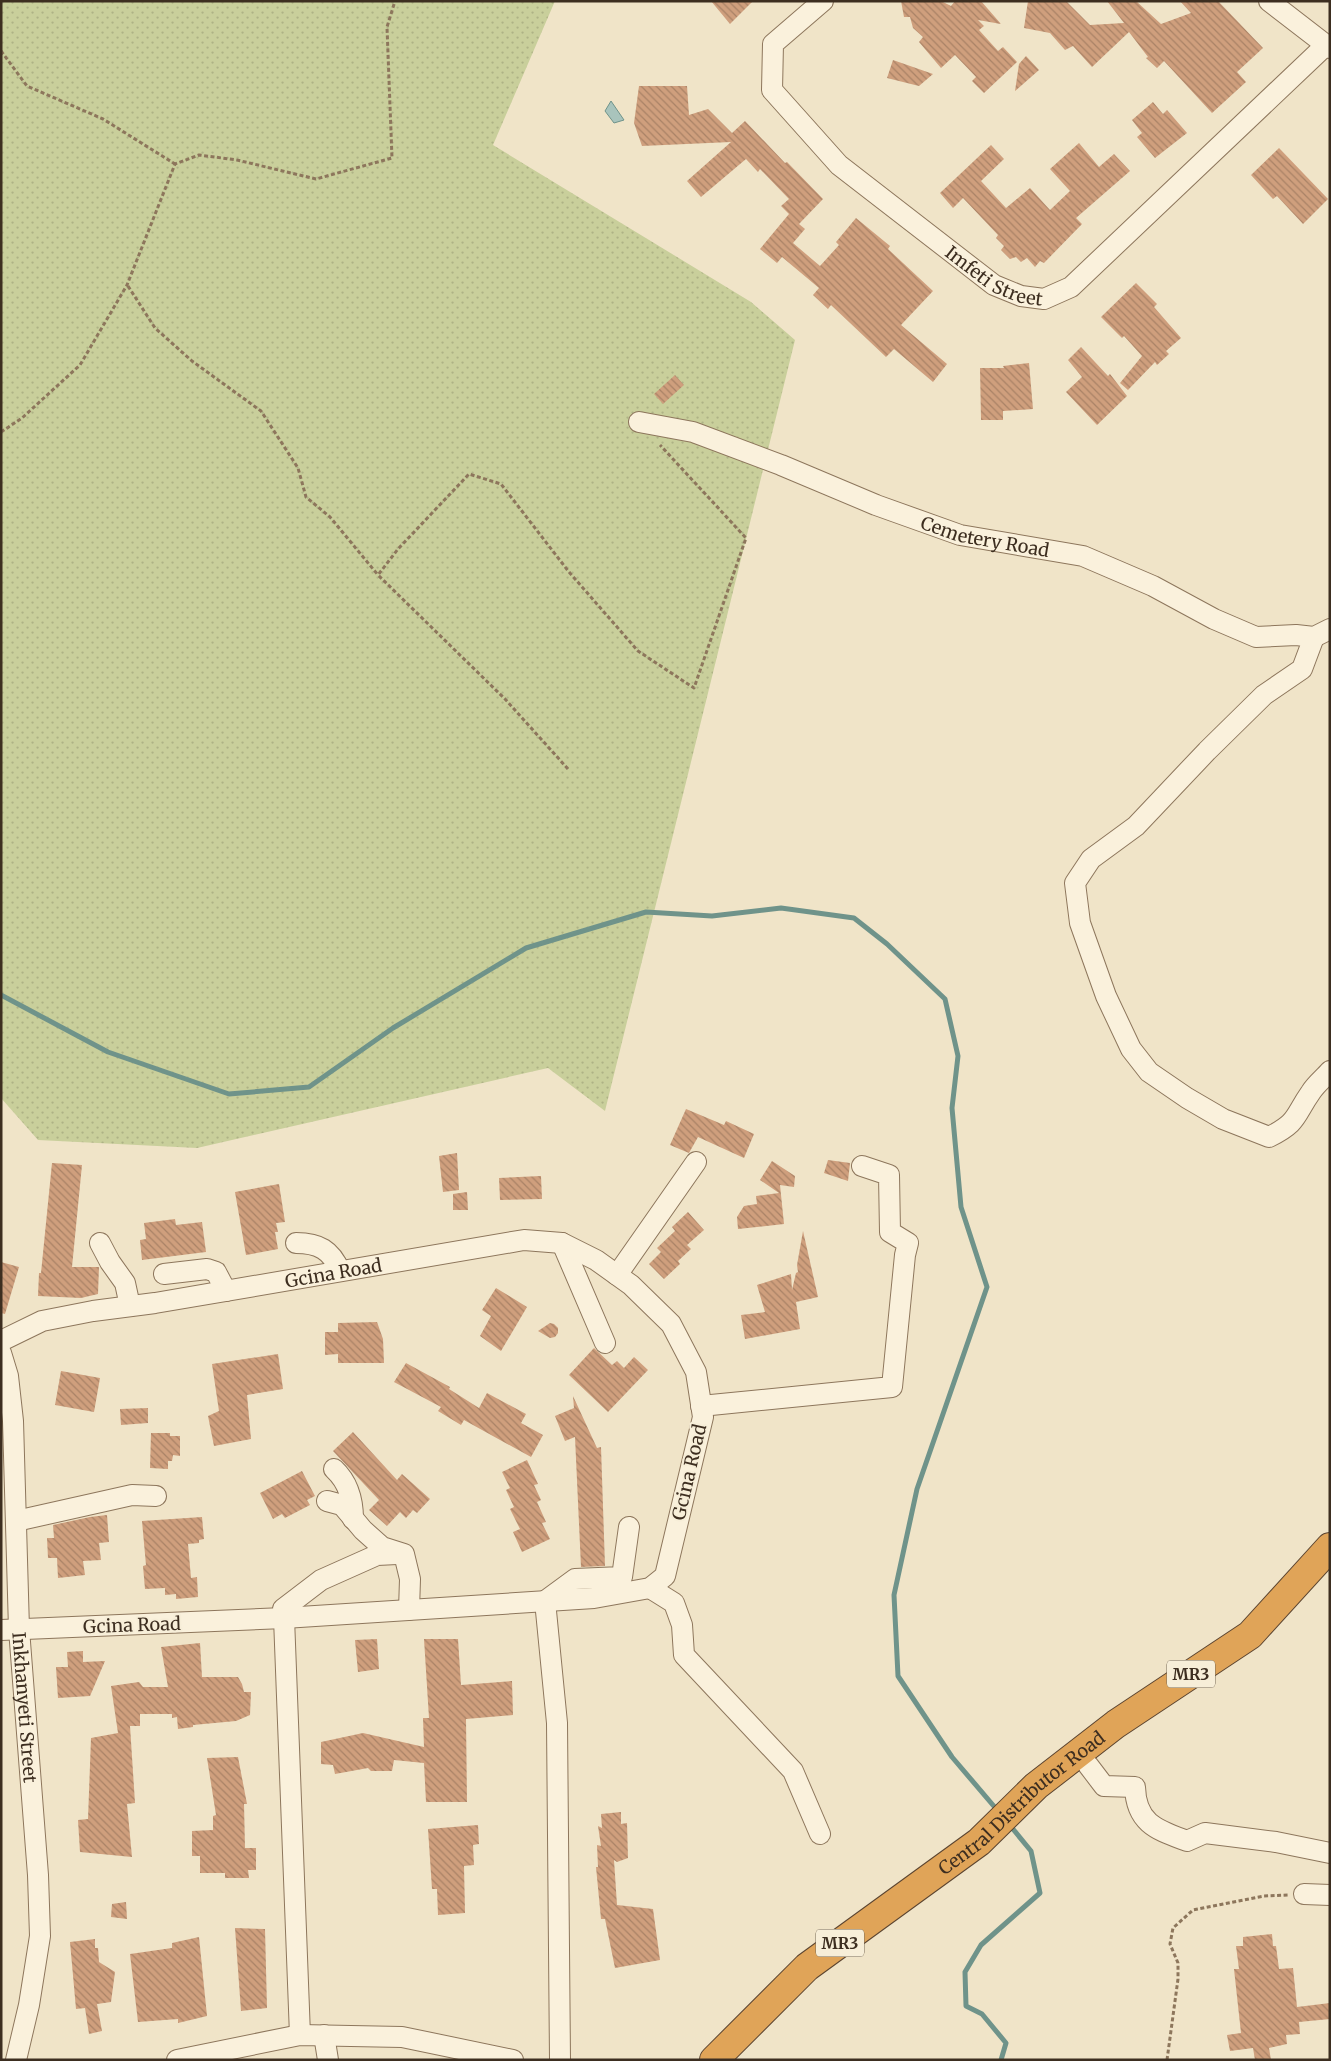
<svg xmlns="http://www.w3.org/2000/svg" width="1331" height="2061" font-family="Merriweather,serif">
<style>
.grass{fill:url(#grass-dots)}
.water{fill:#a9c4bc;stroke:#6f938a}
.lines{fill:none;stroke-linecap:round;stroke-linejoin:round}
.stream{stroke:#6f938a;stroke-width:5}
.building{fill:url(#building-back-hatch)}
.minor-casing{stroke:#8d765c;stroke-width:22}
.highway-casing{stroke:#5b4430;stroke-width:30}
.path{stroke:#8d765c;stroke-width:3;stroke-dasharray:4 2.5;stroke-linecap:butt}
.minor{stroke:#faf1dc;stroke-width:20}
.highway{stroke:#e0a458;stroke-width:28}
.labels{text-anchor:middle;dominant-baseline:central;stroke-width:4;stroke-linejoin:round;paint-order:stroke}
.shield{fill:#f7eed8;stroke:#756857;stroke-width:1}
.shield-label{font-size:16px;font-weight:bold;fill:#3d2e20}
.street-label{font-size:18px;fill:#3d2e20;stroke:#f7eed8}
</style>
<defs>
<pattern id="grass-dots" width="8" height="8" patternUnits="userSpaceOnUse" patternTransform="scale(1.25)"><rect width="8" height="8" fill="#c9cf9b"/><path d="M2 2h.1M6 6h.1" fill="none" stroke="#aeb285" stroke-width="1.8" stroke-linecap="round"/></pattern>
<pattern id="building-back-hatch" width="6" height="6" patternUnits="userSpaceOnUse" patternTransform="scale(1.25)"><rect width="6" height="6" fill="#cf9f7d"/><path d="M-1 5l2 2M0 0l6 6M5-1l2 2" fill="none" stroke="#a98266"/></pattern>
</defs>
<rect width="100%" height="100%" fill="#f0e4c8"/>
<path class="grass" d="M1,1h554l-62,144 258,157 44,38 -190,771 -57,-43 -351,80 -159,-8 -37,-42z"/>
<path class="water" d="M611,101l13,19 -10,3 -9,-12z"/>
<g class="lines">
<path class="stream" d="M1,995l107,57 121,42 80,-7 84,-59 133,-80 120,-36 66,4 69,-8 73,10 33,26 58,55 13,57 -6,52 9,99 26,80 -70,202 -23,106 4,81 54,81 46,54
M1001,2060l5,-17 -24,-29 -16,-8 -1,-34 16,-27 59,-52 -9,-42 -23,-28"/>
</g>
<path class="building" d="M711,1h42l-23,23z
M901,1h40l10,5 4,-5h26l20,23 -23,-4 6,6 -5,4 19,21 5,-4 14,15 -33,31 -12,-12 4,-4 -21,-22 -14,13 -22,-26 4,-5 -10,-9 -3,-11h-6z
M1028,1h38l24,24 34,-2 -17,-22h29l25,23 30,-11 -11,-12h38l45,47 -26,24 9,10 -34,31 -48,-52 -7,7 -11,-10 2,-1 -19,-25 -37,35 -19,-21 -8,4 -15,-17 -26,-5z
M1026,56l13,14 -24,21 4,-27z
M893,60l40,14 -14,12 -32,-8z
M639,86h48l2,29 19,-6 24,24 13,-12 40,42 2,-1 36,37 -24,25 6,5 -12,14 27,23 19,-21 -3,-3 20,-24 34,28 -2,3 45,42 -32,34 46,39 -14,18 -39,-33 -8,8 -55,-52 -3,4 -15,-14 6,-7 -37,-31 -5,6 -17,-14 29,-35 -8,-8 8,-7 -29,-30 -2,3 -12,-13 -45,38 -14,-16 44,-39 -89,4 -8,-23z
M1153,102l10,12 4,-4 20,23 -32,25 -18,-21 5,-4 -10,-13z
M1079,143l20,24 15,-13 16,17 -54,47 6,6 -38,39 -4,-2 -5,6 -8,-9 -6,4 -5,-5 -6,2 -9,-9 3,-4 -8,-8 2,-3 -35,-37 -10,10 -13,-15 51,-48 13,14 -23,22 25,27 24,-20 20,22 20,-19 -20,-22z
M1279,148l49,51 -25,25 -26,-28 -4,3 -22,-24z
M1136,283l21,21 -3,3 27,31 -15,13 3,3 -12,11 -2,-3 -27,28 -8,-7 22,-27 -18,-20 -2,2 -21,-21z
M1081,347l27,29 2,-2 17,22 -30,29 -31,-33 16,-15 -14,-17z
M1029,363l4,46 -30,2v9h-22l-1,-52h24l-1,-2z
M675,375l9,10 -21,19 -9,-10z
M686,1109l38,16 2,-4 28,13 -10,24 -46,-21 -9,16 -19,-8z
M457,1153l2,37 -16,2 -4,-36z
M828,1160l22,3 -2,18 -24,-8z
M772,1161l23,15 -1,11 -14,-2 4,39 -46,5 -1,-12 7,-11 13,-2 -1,-8 23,-3 -19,-13z
M52,1163l30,2 -10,102h27l-1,27 -17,4 -43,-2 1,-23h2z
M541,1176l1,23 -42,1 -1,-22z
M279,1184l6,38 -9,1 2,9h-3l3,17 -32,6 -11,-63z
M467,1192l1,18h-15v-16z
M688,1212l16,18 -17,15 4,4 -13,12 2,3 -16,15 -15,-15 12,-12 -4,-4 18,-17 -3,-4z
M175,1219l1,6 26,-3 4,30 -64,8 -2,-20 6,-1 -2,-16z
M803,1231l15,66 -22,5 4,27 -55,10 -4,-24 24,-3 -8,-27 34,-11 1,16 4,-17 2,-1 -1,-7z
M1,1262l18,5 -14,47 -4,-1z
M496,1288l31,19 -26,44 -21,-15 11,-20 -9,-6z
M377,1322l6,17 1,24h-46v-9l-13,1v-23h13v-9z
M550,1323l4,1 4,4v5l-3,4 -5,1 -12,-7z
M594,1348l18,17 5,-4 7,7 10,-11 14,13 -40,42 -39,-37z
M278,1354l5,35 -36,6 4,44 -37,7 -6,-30 11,-5 -7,-47z
M406,1363l44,24 -1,2 30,19 8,-15 39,21 -5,9 22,12 -12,22 -67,-37 -3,5 -23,-14 3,-4 -47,-25z
M61,1371l39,7 -6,34 -39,-7z
M573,1396l24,52 4,-1 4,119 -24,1 -6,-130 -10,4 -10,-25 19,-8z
M148,1408v15l-27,2 -1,-16z
M353,1432l44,48 5,-6 28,25 -13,14 -4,-3 -7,8 -6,-6 -13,14 -18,-16 10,-10 -46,-49z
M151,1433h19v3h10v20l-7,-1 -1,6h-4v8l-18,-1z
M527,1460l11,24 -4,1 7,15 -4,2 9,20 -4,1 8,16 -28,13 -9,-20 7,-3 -10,-20 4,-2 -8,-17 4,-2 -8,-16z
M302,1471l13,25 -8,4 3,5 -25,13 -3,-4 -9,5 -13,-26z
M107,1515l2,27 -10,1 2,17 -18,1 2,14 -27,3 -1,-20h-9l-1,-20h7l-1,-13 37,-8z
M202,1517l2,22 -5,1v3l-11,1 3,34 6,-1 1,20 -22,2v-5l-11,1v-7l-20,1 -2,-23 3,-1 -4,-44z
M377,1639l2,30 -21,3 -3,-32z
M424,1639h34l3,46 51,-4 1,34 -47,4 1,83h-41l-2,-39 -30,-3 -2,11h-21l-3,-3 -33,6 -2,-9 -12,-1v-22l42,-9 61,14 -1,-29h6z
M200,1643l2,34h36l4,7 2,8h7l-1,23 -14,6 -43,4v2l-15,2 -1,-12 -5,1v-4h-32v12h-10l5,77 -8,1 5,53 -52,-5 -2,-32 10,-1 3,-81 27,-5 -7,-47 28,-4 4,5h25l-7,-40z
M83,1651v11l22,-1 -15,35 -32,2 -2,-31h12l-1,-15z
M238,1757l9,47h-3l1,44h11v22h-8l1,8h-24v-5h-25v-17h-8v-25l21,-1v-14l3,-1 -9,-57z
M621,1812v12l6,-1 1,35 -11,4 -3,-2 3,45 36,4 7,51 -45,8 -10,-49h-4l-5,-52h2l-1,-22 4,1 -3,-20 4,2 -1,-14z
M478,1825l1,19 -6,1 1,20 -10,1 1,47 -27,2 -1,-26h-5l-4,-60z
M126,1902l1,17 -16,-2 1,-13z
M235,1928l30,1 2,79 -26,3z
M1272,1934l1,12h3l3,23 14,-1 4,39 33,-4v16l-31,3 1,12 -14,1 1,9 -18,4 2,12h-16l-2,-12 -23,3 -3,-16 14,-2 -7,-64h5l-3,-23h7v-9z
M199,1937l8,79 -29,7v-4l-40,3 -8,-68 42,-6v-5z
M95,1939v9h3l1,14 16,10 -4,30 -14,2 5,27 -13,3 -4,-26 -9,1 -6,-67z"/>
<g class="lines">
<g class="minor-casing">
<g id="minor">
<path id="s1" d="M823,1l-50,43 -1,46 67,75 155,120 27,11 23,3 27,-12 254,-241"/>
<path d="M1269,1l61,47"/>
<path id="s2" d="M639,422l54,10 88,33 95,40 84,30 123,21 70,30 61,33 42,18 40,-2 18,2 16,-8"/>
<path d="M1314,637l-12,32 -38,26 -57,56 -71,75 -45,33 -16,24 5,40 26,73 25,53 18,23 38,26 36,21 46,18c30,-15 25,-21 42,-45 5,-8 13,-14 19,-21"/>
<path d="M100,1243l10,19 15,21 5,23"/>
<path d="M296,1243c23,0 35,7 44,28"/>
<path d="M562,1243l43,100"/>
<path d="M164,1274l43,-5 9,3 10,19"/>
<path d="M617,1275l79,-113"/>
<path id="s3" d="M1,1341l41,-20 51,-10 62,-8 369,-63 38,3 34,17 35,25 40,39 25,48 7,45 -38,159 -15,12 -56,10 -310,20 -283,12"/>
<path id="s4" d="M1,1353l7,23 5,45 6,208 19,246 2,61 -11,69 -13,55"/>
<path d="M701,1406l191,-19 13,-132 3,-12 -18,-11 -1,-57 -27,-9"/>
<path d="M334,1469c15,14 19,31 19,50"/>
<path d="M327,1501l15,4 21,25 19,17 22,7 6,25 -1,31"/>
<path d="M16,1521l116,-26 24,1"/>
<path d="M650,1588l24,15 8,22 2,30 109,116 27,63"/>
<path d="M283,1609l38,-29 56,-25 20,-1"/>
<path d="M284,1618l16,417"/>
<path d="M1088,1765l16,21 31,1c1,37 23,43 52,54l18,-8 71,9 54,11"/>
<path d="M1304,1894l26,1"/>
<path d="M324,2035l4,25"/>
<path d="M177,2060l123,-25 102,2 111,23"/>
<path d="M560,2060l-3,-337 -12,-122 30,-22 47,-2 7,-50"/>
</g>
</g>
<g class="highway-casing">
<g id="highway">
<path id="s5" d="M714,2060l93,-93 172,-125 57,-56 80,-62 134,-89 80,-88"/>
</g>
</g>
<path class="path" d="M1,51l26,35 76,33 72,45
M128,286l27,42 37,33 69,50 37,57 8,29 24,20 48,58
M1,432l21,-14 58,-53 47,-80 48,-121 24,-9 38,5 79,19 76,-21 -5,-131 8,-26
M568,769l-63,-70 -127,-124 20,-26 71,-75 32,10 68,88 69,79 56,37 52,-150 -86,-93
M1167,2060l11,-81v-16l-8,-19 3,-16 20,-18 71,-14 24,-1"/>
<use href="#minor" class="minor"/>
<use href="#highway" class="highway"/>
</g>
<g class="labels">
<g class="shield">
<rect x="1167" y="1660.5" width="48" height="27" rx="4"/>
<rect x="816" y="1929.5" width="48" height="27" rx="4"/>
</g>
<g class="shield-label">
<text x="1191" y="1674">MR3</text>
<text x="840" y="1943">MR3</text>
</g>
<g class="street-label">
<text stroke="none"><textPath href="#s1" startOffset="405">Imfeti Street</textPath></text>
<text stroke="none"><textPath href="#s2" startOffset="366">Cemetery Road</textPath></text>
<text stroke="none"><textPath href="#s3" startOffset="341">Gcina Road</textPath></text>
<text transform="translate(689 1472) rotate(-77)">Gcina Road</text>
<text transform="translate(132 1625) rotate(-2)">Gcina Road</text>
<text stroke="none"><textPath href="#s4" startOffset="356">Inkhanyeti Street</textPath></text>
<text stroke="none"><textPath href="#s5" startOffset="402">Central Distributor Road</textPath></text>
</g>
</g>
<rect width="1331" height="2061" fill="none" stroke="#3d2e20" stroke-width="5"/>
</svg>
